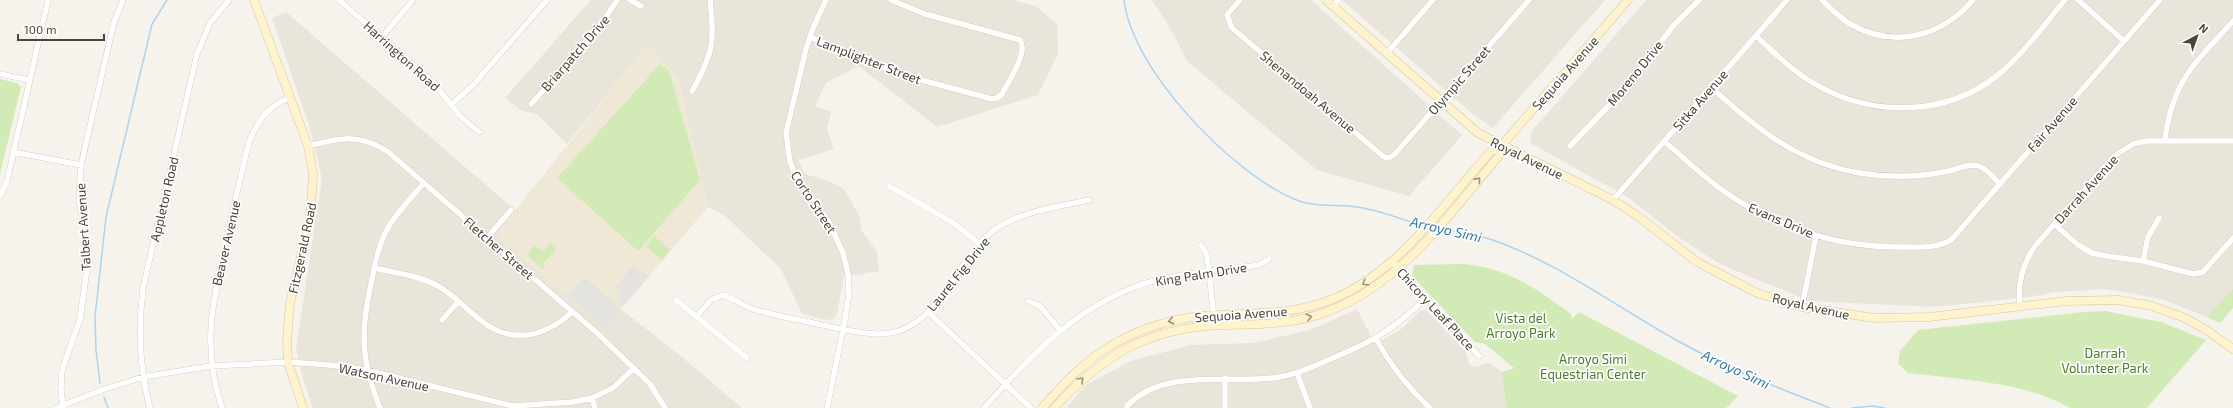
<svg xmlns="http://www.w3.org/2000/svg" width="2233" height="408" font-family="'Exo 2',sans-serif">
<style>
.residential{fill:#eae5da}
.education{fill:#efe8d6}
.green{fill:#d2eab5}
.parking{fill:#e5e3e0}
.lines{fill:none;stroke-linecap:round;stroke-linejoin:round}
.stream{stroke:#a9d4f2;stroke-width:1.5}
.minor-casing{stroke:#c2bbae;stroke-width:6}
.secondary-casing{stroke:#d6c79b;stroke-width:9}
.minor{stroke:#fff;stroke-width:5.5}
.secondary{stroke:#fff3cd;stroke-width:8}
.oneway{stroke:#9c937c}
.labels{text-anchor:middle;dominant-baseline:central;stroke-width:3.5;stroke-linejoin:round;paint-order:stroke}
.street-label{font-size:13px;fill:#4b4439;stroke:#fff}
.park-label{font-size:13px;fill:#4a7f2a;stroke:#fff}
.water-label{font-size:14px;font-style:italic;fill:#2e7ab2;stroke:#fff}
</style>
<rect width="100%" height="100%" fill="#f6f3ec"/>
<path class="residential" d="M591,0h421l24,6 21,18 1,30 -20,41 -101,32 -78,-61 -33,17 -11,23 16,6 -4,17 7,20 -36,11 7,14 24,7 15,8 16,28 1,13 16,22 2,19 -35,6 -7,36 -3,6 -8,1 -24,-6 -21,-45 -57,-54 -16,-8 -28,-120 1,-5 -33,-37 -81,99 -30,-30 -15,-3 -17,-13z
M1152,0h159l151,135 -53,61 -92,-26 -129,-108 -17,-32z
M1342,0h263l-112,128 -17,-11z
M1646,0h587v288l-26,29 -46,-18 -56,-10 -49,3 -27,5 -93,10 -127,-6 -89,-37 -39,-25 -52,-41 -97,-54 -2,-3 2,-10z
M286,12l230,199 -19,22 108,95 16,-19 62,49 59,50h-429l-11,-33 -6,-27 26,-169 -12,-51 -38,-110z
M1357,309l18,35 25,-14 21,-20h5l40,42 3,12 5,3 15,-4 13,9 4,36h-440l20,-23 45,-24 60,-16 62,-2 57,-13z"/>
<path class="education" d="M648,45l34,37 -2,5 28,120 -103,121 -107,-90 -1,-5z"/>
<path class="green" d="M660,64l9,7 31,109 -62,71 -81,-73z
M0,79l17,4 4,4 -21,87z
M654,236l16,14 -8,10 -16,-14z
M551,243l6,5 -14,16 2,3 -2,2 -16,-14 8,-10 8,7z
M1463,264c43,3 75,25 108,50l1,5 7,-7 159,84 -12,12h-220l-4,-36 12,-4 -29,-24 -10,-2 -63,-66 2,-11z
M2233,288v20l-13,15 -13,-6z
M2105,311l56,11 45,18 -59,68h-77c-48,-27 -108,-28 -162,-35l-10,-10 2,-12 18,-21 166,-18z"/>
<path class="parking" d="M634,265l14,12 -25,29 -7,-6 5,-7 -6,-6z
M584,277l37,32 -16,19 -37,-33z"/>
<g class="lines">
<path class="stream" d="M1124,0c8,70 107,172 170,199 19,9 42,5 63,8 23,3 44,13 67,18
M1441,229c13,2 27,3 39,7 71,21 133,69 198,105 48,27 100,47 152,67
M100,383l-4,-33 -1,-33 11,-100 46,-193 15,-24
M104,397l4,11
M1852,408l20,-2 13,2"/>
<g class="minor-casing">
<path id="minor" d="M339,0l94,82 27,34 19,16
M630,0l11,6
M826,0l-13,28 -7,21 -20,84 4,29 6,15 33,45 14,31 5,21 1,19 -4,27 -18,88
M1240,0l-13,15 5,13 152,129 5,1 5,-3 135,-155
M1822,0c9,9 19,19 30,25 44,24 90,11 121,-25
M2078,0l46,41
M1333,6l5,-6
M1756,36c19,17 37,36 59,48 56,33 131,33 183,-9 25,-21 46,-50 67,-75
M382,37l31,-37
M810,37l89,37 93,25 5,-1 5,-4c6,-12 27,-42 18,-54l-95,-26 -34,-14
M1388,52l45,-52
M0,74l29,6
M1711,87c45,41 85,75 148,86 30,5 61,4 90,-2 8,-2 22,-8 30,-5 8,3 15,12 21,18
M692,91c21,-37 23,-49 18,-91
M531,104l64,-70 22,-34
M451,105l23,-21 73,-84
M2165,139c8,-59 30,-76 68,-118
M1664,141c20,17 39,36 61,51 51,36 114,56 177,55 15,0 37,2 50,-8l208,-239
M308,146c32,-8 49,-13 79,5l210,182 53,51 15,24
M1570,146l52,-54 52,-67 25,-25
M13,152l68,13
M889,186l63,36 28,22
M0,196l7,-15 41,-181
M1613,200l174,-200
M2054,224l24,21 14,8 14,3 37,5 50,13 10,-2 30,-34
M487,238l24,-28
M1201,245l6,10 8,71
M2143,261l5,-24 11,-19
M1392,262l87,94
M374,268c21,5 43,7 62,17 16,8 29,23 43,34 31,26 65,19 93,-7
M676,300l71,58
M1028,301l12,5 20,24
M1802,307l14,-71
M2020,307c-3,-23 2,-42 15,-61l79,-90 19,-12 13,-3h87
M928,312l103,96
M696,317l15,-17 12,-5c10,3 19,10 30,14 18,6 37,9 56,13 23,5 45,11 69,12 60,1 76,-74 116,-104 26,-19 64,-23 95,-30
M442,320l16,-18
M1376,339c15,27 31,48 54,69
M1297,373l13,35
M592,398l3,10
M1127,406c38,-40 105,-21 153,-29 16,-3 31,-9 46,-16 43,-18 65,-29 99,-62
M63,407l-2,-18 1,-19 18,-51 7,-50v-25l-8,-45 2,-34 33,-143 9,-22
M56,408l49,-19 38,-12 68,-11 77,-4 41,3 37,5 147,36 60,-4 19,-4 21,-10 21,-20
M150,408c-11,-40 -12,-79 -7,-120l54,-234 13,-31 19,-23
M222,408c-20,-59 -10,-106 4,-165 7,-34 15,-68 23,-101 9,-22 19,-36 42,-45
M380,408c-21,-52 -19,-80 -7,-134 3,-16 7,-34 16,-48 10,-16 23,-29 35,-43
M984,408c49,-55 99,-109 173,-128 33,-8 68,-10 102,-15l10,-6
M1225,408v-30"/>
</g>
<g class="secondary-casing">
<path id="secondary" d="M254,0l54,146 5,28 -3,45 -20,84 -3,37 1,22 15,46
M1326,0l152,133 135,67 26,17 58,45 60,31 45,14 72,11 55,-1 137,-16 52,-1 34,6 33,12 23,13 25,18
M1042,408c13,-14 25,-29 40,-41 35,-32 85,-50 132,-52 41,-2 80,0 119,-16 66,-27 110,-94 157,-147l12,-7 126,-145
M1054,408c51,-54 93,-80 168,-83 35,-1 71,0 104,-13 76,-28 122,-97 173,-156l3,-11"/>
</g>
<use href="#minor" class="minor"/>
<use href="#secondary" class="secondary"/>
</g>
<defs><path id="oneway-chevron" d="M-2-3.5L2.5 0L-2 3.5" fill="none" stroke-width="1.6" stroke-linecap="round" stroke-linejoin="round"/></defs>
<g class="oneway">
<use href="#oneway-chevron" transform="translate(1478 180) rotate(-49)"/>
<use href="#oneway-chevron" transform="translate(1365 283) rotate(148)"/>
<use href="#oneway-chevron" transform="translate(1309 317) rotate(-14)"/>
<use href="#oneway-chevron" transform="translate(1171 321) rotate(167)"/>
<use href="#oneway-chevron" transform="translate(1081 380) rotate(-43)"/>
</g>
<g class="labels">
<g class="street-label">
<text transform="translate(575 53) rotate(-49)">Briarpatch Drive</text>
<text transform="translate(402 56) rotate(42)">Harrington Road</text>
<text transform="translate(869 60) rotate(21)">Lamplighter Street</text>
<text transform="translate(1565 73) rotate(-49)">Sequoia Avenue</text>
<text transform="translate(1635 73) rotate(-51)">Moreno Drive</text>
<text transform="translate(1459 80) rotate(-49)">Olympic Street</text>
<text transform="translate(1308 92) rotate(40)">Shenandoah Avenue</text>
<text transform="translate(1700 100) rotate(-49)">Sitka Avenue</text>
<text transform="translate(2052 124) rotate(-49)">Fair Avenue</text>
<text transform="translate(1527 158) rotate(26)">Royal Avenue</text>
<text transform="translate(2086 189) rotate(-48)">Darrah Avenue</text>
<text transform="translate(164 199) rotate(-77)">Appleton Road</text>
<text transform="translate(814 202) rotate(57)">Corto Street</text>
<text transform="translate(1781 220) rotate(23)">Evans Drive</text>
<text transform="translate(83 227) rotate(-94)">Talbert Avenue</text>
<text transform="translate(226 243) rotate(-77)">Beaver Avenue</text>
<text transform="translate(302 248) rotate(-78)">Fitzgerald Road</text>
<text transform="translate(499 248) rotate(41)">Fletcher Street</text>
<text transform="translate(958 274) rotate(-51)">Laurel Fig Drive</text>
<text transform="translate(1201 274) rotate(-9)">King Palm Drive</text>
<text transform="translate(1811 306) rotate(13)">Royal Avenue</text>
<text transform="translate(1436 309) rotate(47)">Chicory Leaf Place</text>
<text transform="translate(1241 314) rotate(-4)">Sequoia Avenue</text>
<text transform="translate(384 377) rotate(12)">Watson Avenue</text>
</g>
<g class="park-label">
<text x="1521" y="318">Vista del<tspan x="1521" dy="15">Arroyo Park</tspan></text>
<text x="2105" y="353">Darrah<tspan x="2105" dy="15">Volunteer Park</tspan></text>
<text x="1593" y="359">Arroyo Simi<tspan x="1593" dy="15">Equestrian Center</tspan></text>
</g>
<g class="water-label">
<text transform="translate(1446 229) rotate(13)">Arroyo Simi</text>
<text transform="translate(1736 369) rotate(25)">Arroyo Simi</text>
</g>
</g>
<g transform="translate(2197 36) rotate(41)" stroke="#ffffff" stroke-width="3" paint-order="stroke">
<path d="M0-3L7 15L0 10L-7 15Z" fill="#4b4439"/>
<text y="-6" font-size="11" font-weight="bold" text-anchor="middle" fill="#4b4439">N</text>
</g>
<path d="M18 34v6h86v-6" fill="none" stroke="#4b4439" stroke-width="2"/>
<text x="24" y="34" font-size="12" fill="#4b4439" stroke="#ffffff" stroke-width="3" paint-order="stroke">100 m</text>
</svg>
